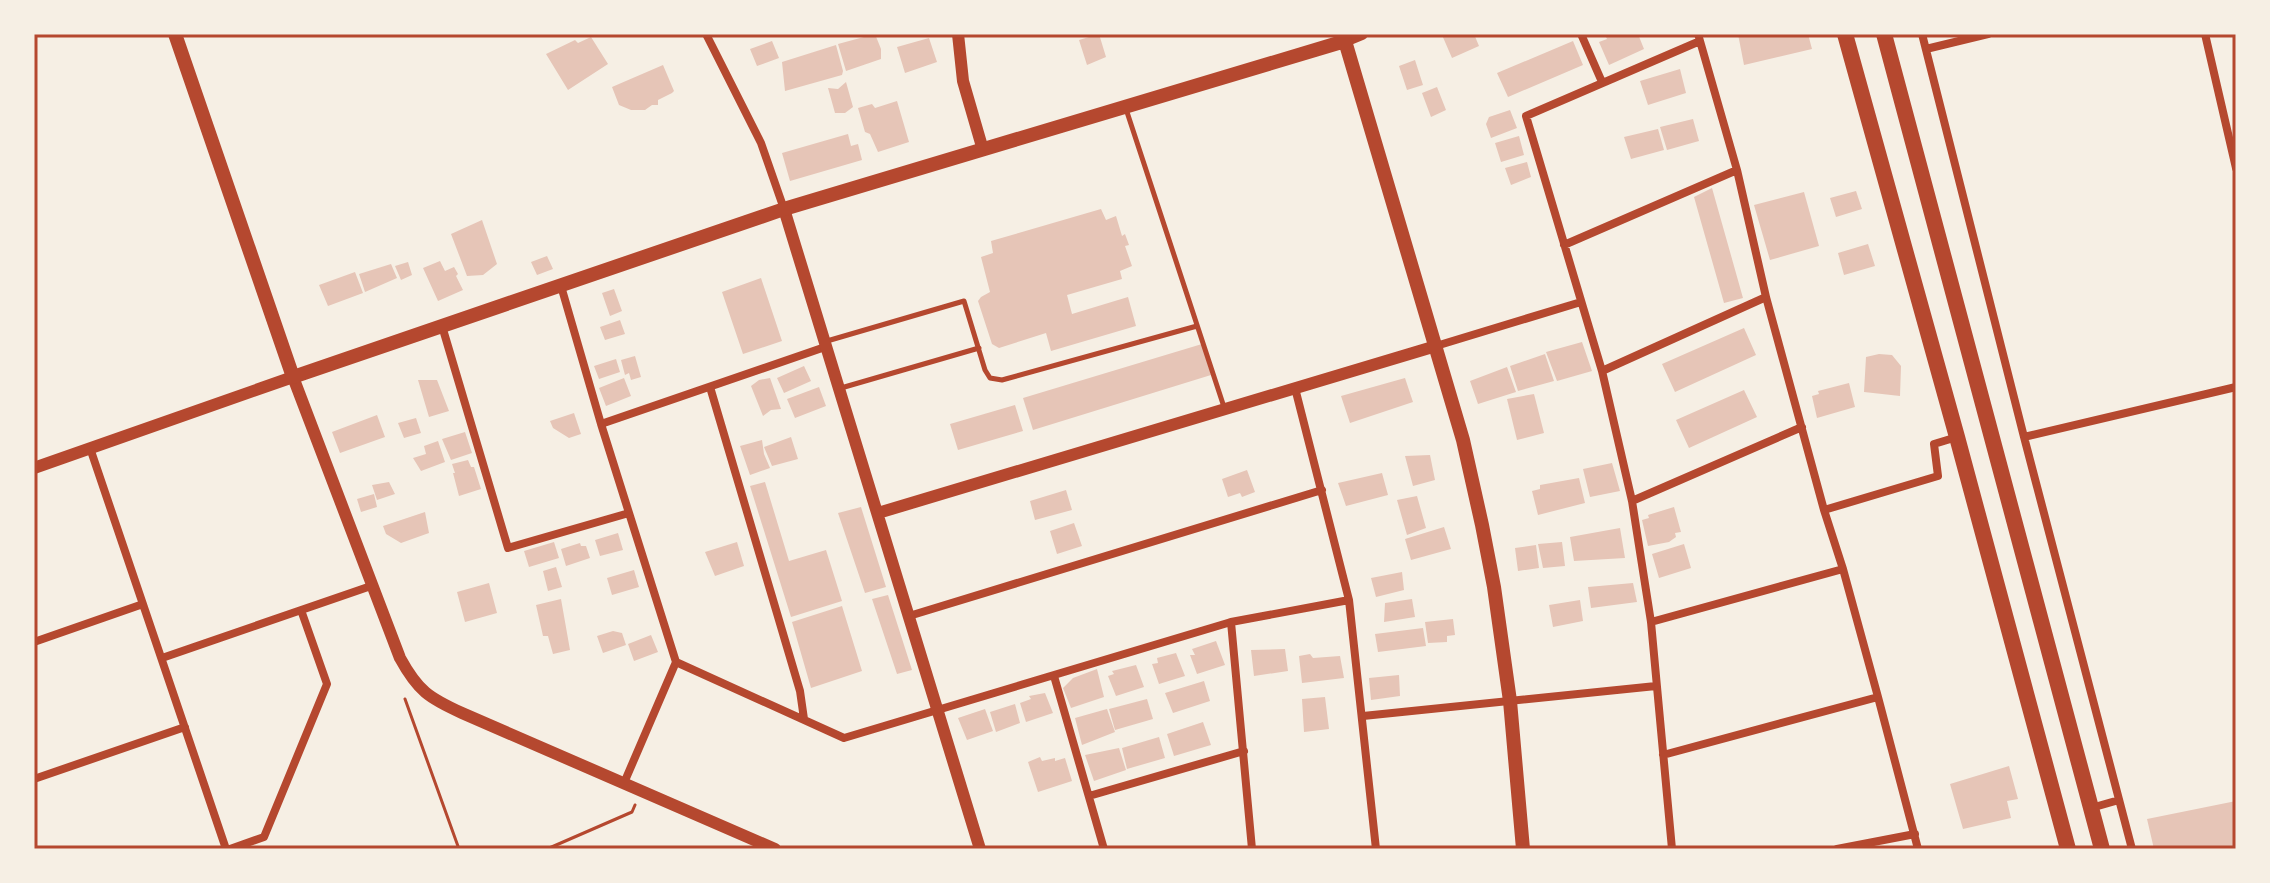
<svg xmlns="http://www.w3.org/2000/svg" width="2270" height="883" font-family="'Varela Round',sans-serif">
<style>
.building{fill:#e6c5b7}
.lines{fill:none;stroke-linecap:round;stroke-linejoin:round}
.path{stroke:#b5482f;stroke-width:3}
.service{stroke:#b5482f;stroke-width:5}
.minor{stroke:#b5482f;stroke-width:8}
.tertiary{stroke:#b5482f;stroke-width:12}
.primary{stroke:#b5482f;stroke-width:14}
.trunk{stroke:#b5482f;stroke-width:16}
.neatline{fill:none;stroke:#b5482f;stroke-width:3}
</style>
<rect width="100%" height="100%" fill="#f6efe4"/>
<path class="building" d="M875,34l6,15v10l-35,12 -8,-27z
M1099,34l7,23 -19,8 -8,-25z
M1445,34h29l5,12 -27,12 -10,-23z
M1608,34h30l6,15 -35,16 -10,-23 8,-3 -2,-4z
M1738,34h70l4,15 -68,16z
M591,37l17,27 -40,26 -22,-36 29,-14 3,3z
M929,38l8,24 -32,11 -8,-26z
M772,41l7,17 -22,8 -7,-17z
M1573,41l10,24 -75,32 -11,-24z
M836,45l7,26 -1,4 -57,16 -3,-29z
M1415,60l8,25 -16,5 -8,-24z
M663,65l11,26 -2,2 -14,7v5h-6l-7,5h-14l-12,-5 -7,-18z
M1680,69l6,24 -38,12 -8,-24z
M846,82l7,25 -8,6h-10l-7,-25 10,1z
M1437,87l9,23 -15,7 -9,-24z
M897,101l12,41 -31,10 -8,-18 -5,-2 -7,-24 14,-4 3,4z
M1510,110l7,18 -26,10 -5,-14 3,-7z
M1693,119l6,22 -32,9 -7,-23z
M1658,129l6,21 -33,9 -7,-22z
M848,134l3,12 7,-2 4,16 -72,21 -8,-28z
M1519,136l5,19 -23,7 -6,-19z
M1527,162l4,15 -20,8 -6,-17z
M1712,188l31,110 -19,5 -30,-106z
M1856,191l6,18 -26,8 -6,-19z
M1804,192l15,54 -49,14 -16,-55z
M1101,209l5,11 10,-4 6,20 3,-2 4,11 -4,1 7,20 -12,5 2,8 -55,16 5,19 56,-17 8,29 -85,25 -5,-18 -47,15 -7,-4 -14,-43 3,-4 9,-5 -9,-35 12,-4 -2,-12z
M482,220l15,44 -14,11 -16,1 -16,-42z
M1868,244l7,22 -31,9 -6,-22z
M547,256l6,13 -16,6 -6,-13z
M440,261l5,10 9,-4 4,7 -2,2 7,14 -25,11 -15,-33z
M408,262l4,13 -11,5 -6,-14z
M391,264l6,14 -32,14 -6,-18z
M355,272l8,21 -35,13 -9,-21z
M761,278l21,63 -39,13 -21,-62z
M614,289l8,22 -12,5 -8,-23z
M620,320l5,14 -20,6 -5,-13z
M1744,328l12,27 -81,37 -13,-28z
M1582,342l10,29 -35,10 -11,-29z
M1202,344l9,31 -178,55 -10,-32z
M1545,354l9,27 -36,10 -8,-25z
M1879,354l13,1 9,11 -1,30 -36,-4 2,-35z
M635,356l6,21 -10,3 -2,-7 -4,2 -4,-15z
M616,359l4,13 -21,7 -5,-13z
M804,366l7,15 -27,12 -7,-15z
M1507,367l9,25 -38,12 -8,-23z
M624,378l7,18 -25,10 -7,-18z
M770,378l11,31 -10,1 -8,6 -12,-30 8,-6z
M1405,378l8,24 -63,21 -9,-27z
M418,380h19l12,31 -20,6z
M1849,383l6,24 -38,11 -5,-22 7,-2 -1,-3z
M819,387l7,19 -31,12 -8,-19z
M1744,390l13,27 -68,31 -13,-28z
M1534,394l10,39 -27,7 -10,-41z
M1015,405l8,26 -65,19 -8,-26z
M574,413l7,21 -12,4 -16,-10 -3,-7z
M377,415l8,22 -45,16 -8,-21z
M416,418l5,15 -17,5 -6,-15z
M465,432l7,21 -21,7 -9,-21z
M791,437l7,22 -26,7 -8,-19z
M762,440l2,14 6,14 -20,7 -10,-29z
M438,441l7,21 -24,9 -8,-13 13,-4 -2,-8z
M1430,455l5,25 -22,6 -8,-30z
M468,460l3,7h3l7,22 -22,7 -6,-23h2l-3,-9z
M1612,463l8,28 -30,6 -7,-28z
M1247,470l8,22 -13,5 -2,-4 -12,4 -6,-18z
M1382,473l6,22 -42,11 -8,-23z
M1579,478l6,25 -47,12 -6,-24 8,-2v-4z
M389,482l6,12 -18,6 -5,-15z
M765,482l24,79 37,-11 16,51 -51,16 -41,-131z
M1066,490l6,20 -37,10 -5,-19z
M374,494l3,13 -16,5 -4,-13z
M1417,496l9,32 -19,7 -10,-35z
M861,507l25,80 -21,6 -27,-80z
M1674,507l7,25 -6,1 1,4 -7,5 -21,4 -6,-26 7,-2 -1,-3z
M425,512l4,21 -28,10 -15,-9 -3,-8z
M1074,523l8,23 -25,8 -7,-23z
M1444,527l7,22 -40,11 -6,-21z
M1620,528l5,30 -51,3 -4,-24z
M618,533l5,17 -23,6 -5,-16z
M554,542l5,16 -30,9 -5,-16z
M737,542l7,24 -29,10 -10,-24z
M1562,542l3,24 -22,2 -5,-24z
M580,543l1,3h5l4,12 -24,8 -5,-17z
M1684,544l7,24 -32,10 -7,-24z
M1536,545l3,23 -21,3 -3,-23z
M556,567l6,20 -14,4 -5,-20z
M634,570l5,17 -27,8 -5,-17z
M1402,572l2,18 -28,7 -5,-19z
M489,583l8,30 -32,9 -8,-30z
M1633,583l4,19 -46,6 -3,-21z
M888,595l24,75 -15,4 -25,-75z
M561,599l9,51 -17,4 -5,-18h-5l-7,-31z
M1412,599l3,18 -31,5 1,-19z
M1580,600l3,21 -30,6 -4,-22z
M842,606l20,65 -51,17 -19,-66z
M1453,619l2,16 -8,1v6l-19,1 -3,-21z
M1423,628l3,18 -48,6 -3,-18z
M613,631l9,2 4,12 -23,8 -6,-17z
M651,635l7,17 -24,9 -6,-17z
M1216,641l9,24 -28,9 -7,-19h5l-3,-6z
M1285,649l3,22 -34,5 -3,-26z
M1176,653l9,23 -26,8 -7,-20 6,-1 -1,-5z
M1310,654l3,4 27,-2 4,22 -42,5 -3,-27z
M1136,665l8,22 -28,9 -8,-20 6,-2 -2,-3z
M1097,669l7,28 -33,11 -8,-20 10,-10z
M1399,675l1,21 -29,4 -2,-22z
M1204,681l6,20 -37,12 -8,-20z
M1045,693l8,20 -27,9 -6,-19 11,-4 -2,-3z
M1325,697l4,32 -25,3 -2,-33z
M1147,699l6,20 -38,11 -6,-21z
M1015,704l5,19 -24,9 -6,-20z
M985,709l8,22 -26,9 -9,-22z
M1107,709l8,23 -33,13 -7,-27z
M1203,722l8,23 -37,11 -7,-22z
M1159,737l6,21 -38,11 -5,-21z
M1119,748l7,22 -32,11 -9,-26z
M1040,757l2,4 13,-3v3l10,-3 7,23 -34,11 -10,-30z
M2009,766l9,33 -11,2 4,17 -48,11 -13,-45z
M2236,801v48h-82l-7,-30z"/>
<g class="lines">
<path class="path" d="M405,699l54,150
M547,849l85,-37 3,-7"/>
<path class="service" d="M1126,109l98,298
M827,341l137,-40 21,69 5,8 12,2 195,-54
M841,388l138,-40"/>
<path class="minor" d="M706,34l55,109 23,66
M1581,34l21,48
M1698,34l39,136 29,127 58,213 19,59 35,128 40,152
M1922,34l102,403 108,412
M2205,34l31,134
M1926,49l62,-15
M1564,245l173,-75
M561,286l40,138 75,238 -52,121
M442,326l66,222 121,-35
M1436,346l145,-44
M1602,371l164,-74
M710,387l90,304 4,28
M1295,388l54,212 27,249
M601,424l224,-77
M2024,437l212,-50
M90,448l136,401
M1632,501l170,-74
M1824,510l114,-34 -4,-32 23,-7
M909,616l413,-126
M1231,622l21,227
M1651,622l192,-53
M34,642l109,-38
M162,658l209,-72
M676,662l168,76 387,-116 118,-22
M1054,676l50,173
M1363,716l293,-30
M1663,755l215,-58
M34,779l151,-52
M1089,796l155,-45
M2091,808l28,-8
M230,849l34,-12 63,-153 -26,-74
M1672,849l-21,-227 -19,-121 -30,-130 -76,-255 174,-75
M1837,849l78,-15"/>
<path class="tertiary" d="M958,34l5,47 20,69
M1343,34l2,7 17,-7
M784,209l196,640
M34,468l259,-91 107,281c18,33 29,40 62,55l313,136
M878,513l558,-167"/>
<path class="primary" d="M175,34l118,343 491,-168 561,-168 118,399 19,85 12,62 16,114 13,148"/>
<path class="trunk" d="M1845,34l112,403 111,412
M1884,34l218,815"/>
</g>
<rect width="2270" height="883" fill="none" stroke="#f6efe4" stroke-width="72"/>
<rect x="36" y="36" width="2198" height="811" class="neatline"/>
</svg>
